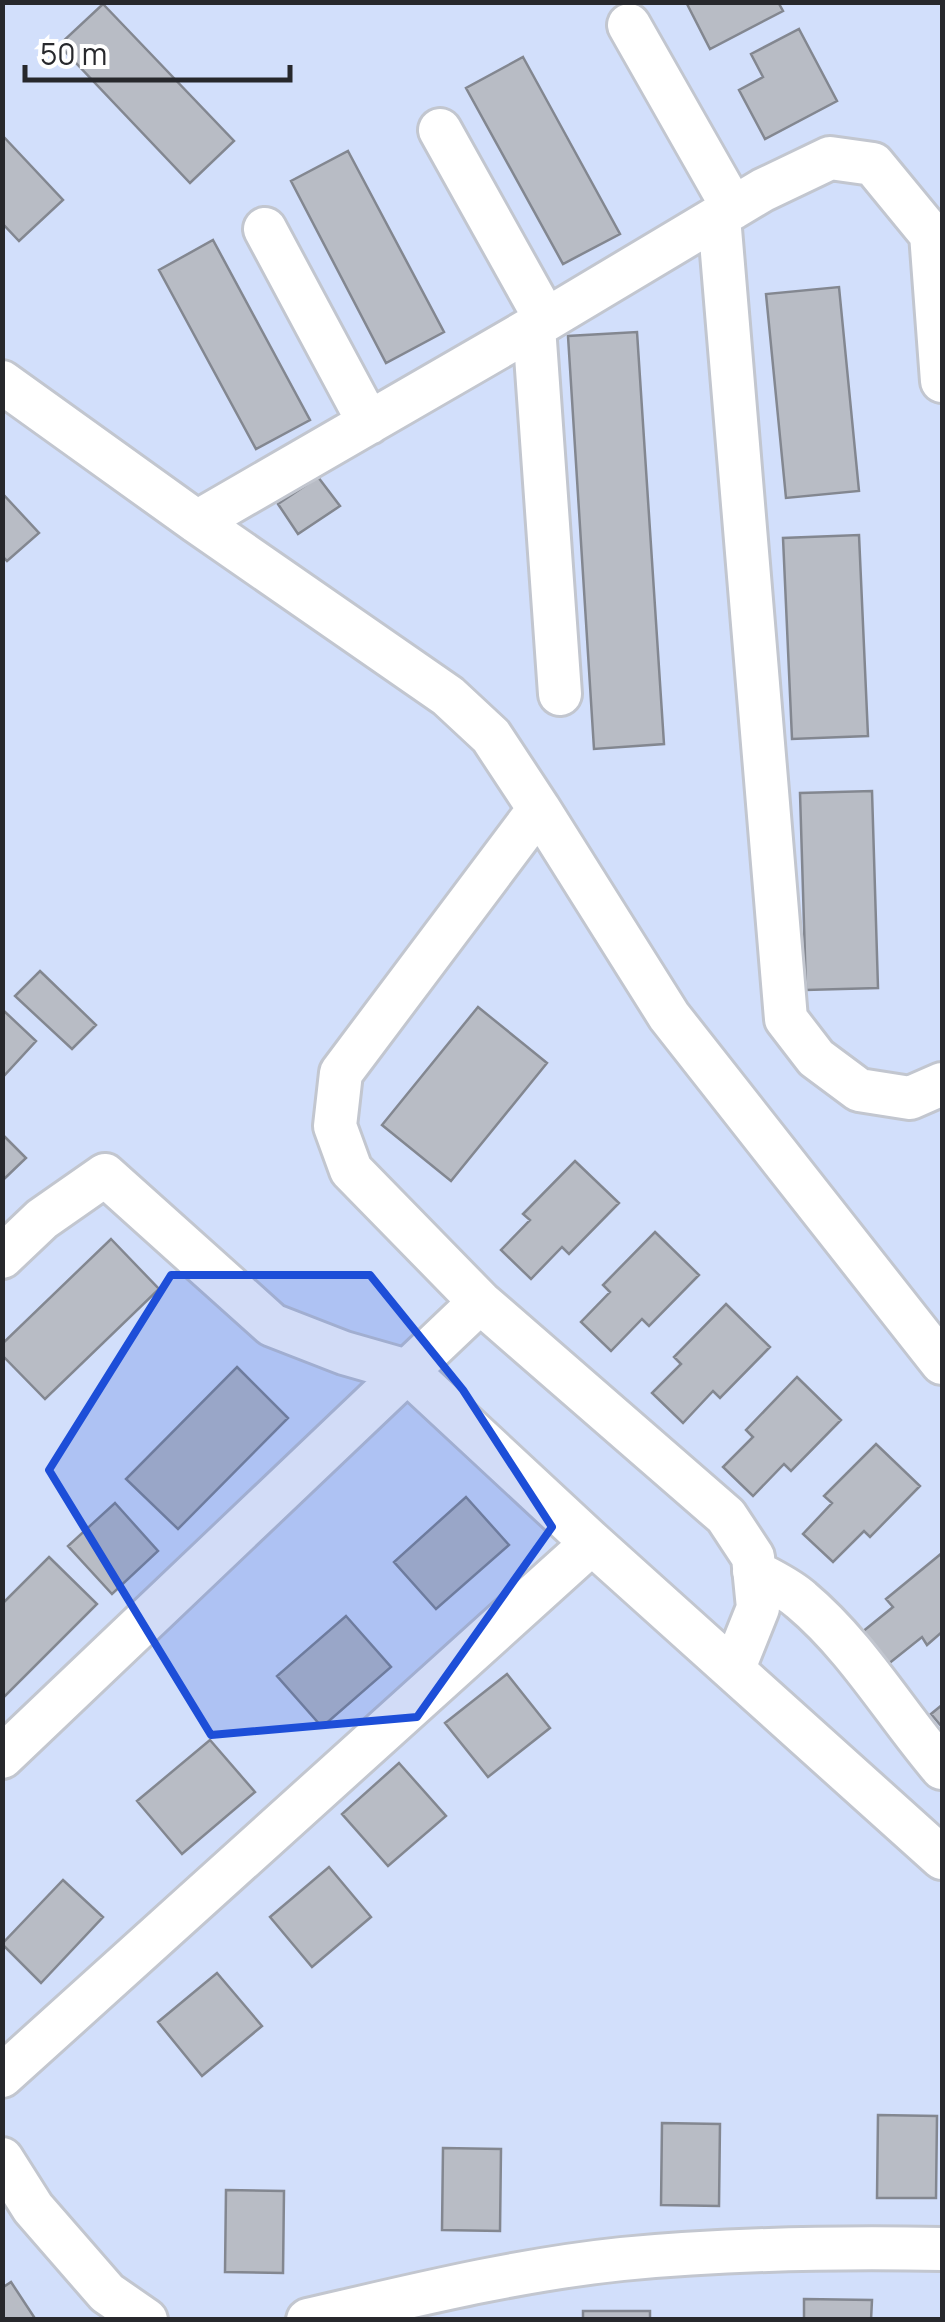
<svg xmlns="http://www.w3.org/2000/svg" width="945" height="2322" font-family="Manrope,sans-serif">
<style>
.green{fill:#d2dffb}
.building{fill:#b8bcc5;stroke:#838790;stroke-width:2.5}
.lines{fill:none;stroke-linecap:round;stroke-linejoin:round}
.minor-casing{stroke:#c2c6cf;stroke-width:48}
.minor{stroke:#fff;stroke-width:42}
.marked{fill:#1d4ed8;fill-opacity:0.2;stroke:#1d4ed8;stroke-width:8;stroke-linejoin:round}
</style>
<rect width="100%" height="100%" fill="#f1f5ff"/>
<path class="green" d="M3,3h939v2316l-939,1z"/>
<path class="building" d="M686,2h92l5,9 -73,38z
M103,4l131,137 -44,42 -131,-138z
M799,29l38,72 -72,38 -26,-49 24,-13 -12,-23z
M523,57l97,177 -57,30 -97,-176z
M2,135l61,65 -44,41 -17,-18z
M348,151l96,181 -58,31 -95,-182z
M213,240l97,180 -54,29 -97,-179z
M839,287l20,204 -73,7 -20,-204z
M637,332l27,412 -70,5 -26,-413z
M318,477l22,29 -42,28 -20,-30z
M2,493l37,40 -32,28 -5,-5z
M859,535l9,201 -76,3 -9,-201z
M872,791l6,197 -72,2 -6,-197z
M40,971l56,54 -24,24 -57,-53z
M478,1007l69,56 -96,118 -69,-56z
M4,1011l32,30 -34,37v-65z
M2,1134l24,24 -24,23z
M575,1161l44,42 -50,51 -7,-7 -31,32 -30,-29 29,-30 -7,-6z
M655,1232l44,43 -50,51 -7,-7 -31,32 -30,-29 29,-30 -7,-7z
M111,1239l48,50 -114,110 -43,-44v-11z
M726,1304l44,43 -50,51 -7,-7 -30,32 -31,-30 29,-29 -7,-7z
M237,1367l51,51 -110,111 -52,-50z
M797,1377l44,43 -50,51 -7,-7 -31,32 -30,-29 30,-30 -7,-7z
M876,1444l44,42 -50,51 -6,-6 -31,31 -30,-28 29,-31 -8,-7z
M466,1497l43,48 -73,64 -42,-47z
M115,1503l43,48 -46,43 -44,-48z
M942,1553v79l-15,13 -5,-8 -35,28 -26,-32 32,-26 -7,-8z
M49,1557l48,47 -95,95v-95z
M346,1616l45,51 -69,60 -45,-51z
M507,1674l43,54 -62,49 -43,-54z
M942,1705v22l-11,-13z
M210,1740l45,52 -73,62 -45,-53z
M399,1763l47,53 -58,50 -46,-52z
M329,1867l42,50 -59,50 -42,-50z
M63,1880l40,37 -62,66 -39,-39z
M217,1973l45,53 -60,50 -44,-54z
M878,2115l59,1 -1,82h-59z
M662,2123l58,1 -1,82 -58,-1z
M443,2148l58,1 -1,82 -58,-1z
M226,2190l58,1 -1,82 -58,-1z
M11,2282l25,38h-34v-32z
M804,2299l68,1 -1,20h-98l31,-1z
M583,2311h67v9h-67z"/>
<g class="lines">
<g class="minor-casing">
<path id="minor" d="M629,25l104,183
M440,130l106,190
M719,217l67,802 30,39 43,32 51,8 32,-14
M265,229l104,194
M931,234l11,147
M534,327l26,367
M2,382l195,140 251,174 43,40 48,73 -198,264 -6,53 16,44 129,132 246,214 27,41 5,51 -24,60
M197,522l337,-195 229,-137 67,-32 43,6 69,84
M539,809l130,207 273,347
M2,1257l40,-38 63,-44 167,150 72,28 63,18 185,172 350,315
M754,1571c15,9 34,17 47,29 56,47 94,113 141,168
M2,1757l478,-455
M2,2076l590,-533
M2,2159l31,49 74,85 39,27
M308,2320c104,-24 208,-50 314,-61 106,-10 214,-12 320,-10"/>
</g>
<use href="#minor" class="minor"/>
</g>
<path class="marked" d="M171,1275h199l93,115 89,137 -135,190 -206,18 -162,-265z"/>
<rect width="945" height="2322" fill="none" stroke="#27282c" stroke-width="10"/>
<path d="M25 65v15h265v-15" fill="none" stroke="#27282c" stroke-width="5"/>
<text x="40" y="65" font-size="30" fill="#27282c" stroke="#ffffff" stroke-width="8" paint-order="stroke">50 m</text>
</svg>
